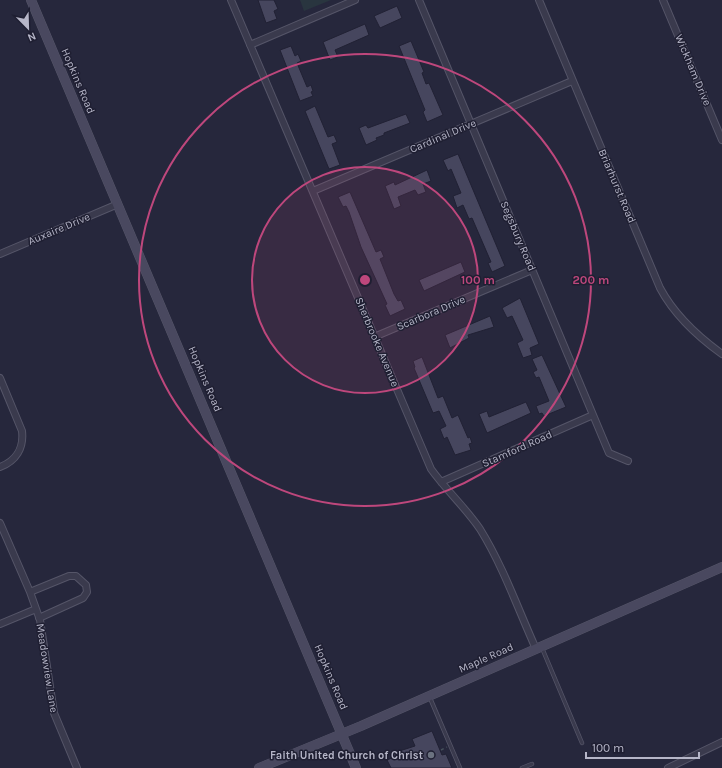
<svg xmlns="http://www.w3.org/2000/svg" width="722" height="768" font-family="Karla,sans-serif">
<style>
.green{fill:#29353f}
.building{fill:#46465e;stroke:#212134}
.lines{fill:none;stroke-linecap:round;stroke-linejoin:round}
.lane-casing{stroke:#555568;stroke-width:4.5}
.street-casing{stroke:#555568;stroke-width:8}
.secondary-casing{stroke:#555568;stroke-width:10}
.path{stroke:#46505b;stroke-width:1.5;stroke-dasharray:3 3;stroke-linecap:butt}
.lane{stroke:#3a3a4d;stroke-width:3}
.street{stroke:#3a3a4d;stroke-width:6}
.secondary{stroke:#49485f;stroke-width:9}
.ring{fill:none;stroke:#be477c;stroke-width:2}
.worship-dot{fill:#6b7280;stroke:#1f1f32;stroke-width:1.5}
.labels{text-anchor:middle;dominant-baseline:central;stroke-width:3;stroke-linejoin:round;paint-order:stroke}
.street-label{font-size:11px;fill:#b6b6c8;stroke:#1f1f32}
.poi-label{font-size:11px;font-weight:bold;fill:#b6b6c8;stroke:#1f1f32;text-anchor:end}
.centre{fill:#be477c;stroke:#1f1f32;stroke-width:2}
.ring-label{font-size:12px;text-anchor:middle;font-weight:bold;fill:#be477c;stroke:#1f1f32;stroke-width:3;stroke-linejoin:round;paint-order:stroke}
</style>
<rect width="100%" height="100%" fill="#26273c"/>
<path class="green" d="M300,0h31l-27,11z"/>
<path class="building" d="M258,0h16l4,9 -4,2 3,8 -11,4z
M397,6l5,12 -22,10 -6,-12z
M365,24l4,11 -34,15 3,7 -8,3 -7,-18z
M411,41l13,31 -2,1 4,11 3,-1 14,32 -16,7 -4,-10 2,-2 -26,-64z
M291,46l4,10 3,-2 3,7 -4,2 10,24 4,-2 2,6 -2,1 2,4 -13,5 -20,-51z
M315,106l13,31 6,-2 3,7 -5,2 8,21 -11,4 -24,-58z
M406,114l4,9 -26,10v2l-8,3 1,2 -11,5 -7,-17 7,-3 2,3z
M458,154l47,112 -13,6 -4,-9 3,-1 -19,-44 -3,1 -6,-14 -6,3 -4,-12 8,-3 -10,-24 -3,2 -5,-11z
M427,170l4,11 -8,3 3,8 -8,3 -3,-5 -17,7 3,9 -7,3 -9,-23 9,-4 1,3z
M350,192l26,60 5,-2 3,7 -4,2 14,35 4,7 3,-1 4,9 -15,7 -5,-11 2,-1 -26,-57 -12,-35 -3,-6 -3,1 -5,-10z
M461,262l4,10 -41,19 -5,-11z
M520,298l19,46 -9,4 2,7 -9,3 -6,-15 6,-3 -11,-24 -5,2 -5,-10z
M490,316l4,11 -26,8 1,3 -19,10 -5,-13z
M542,355l24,52 -22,9 -2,-3 -3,1 -3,-8 13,-5 -10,-24 -3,1 -3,-6 4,-2 -5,-11z
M422,357l16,41 5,-2 9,22 6,-3 10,23 2,-1 2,6 -3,1 2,6 -16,5 -8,-18 -3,2 -4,-10 6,-3 -7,-15 -6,2 -19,-45 1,-1 -2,-6z
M526,402l5,11 -44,20 -8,-19 8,-3 2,6z
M432,731l10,24 4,-1 6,14h-61l-4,-8 7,-3 -1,-4 22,-7 -3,-7z"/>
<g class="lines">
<g class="lane-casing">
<path id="lane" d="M542,648l40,95
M430,698l30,70
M522,768l10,-4"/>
</g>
<g class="street-casing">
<path id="street" d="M231,0l200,469c15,21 34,38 49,60 23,37 38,80 56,120
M419,0l190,453 19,8
M539,0l121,288c15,28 37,48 62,66
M663,0l59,140
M250,45l105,-45
M313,191l259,-110
M0,254l118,-50
M374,337l158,-67
M0,378l22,53c2,17 -6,30 -22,36
M441,482l152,-67
M0,523l30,69 10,28 14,93 23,55
M30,592l39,-16h7l10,9 1,7 -4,6 -44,20
M0,624l36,-15
M668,768l54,-26"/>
</g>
<g class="secondary-casing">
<path id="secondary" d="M31,0l325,768
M259,768l102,-42 361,-159"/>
</g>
<path class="path" d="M441,750l6,-3"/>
<use href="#lane" class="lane"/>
<use href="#street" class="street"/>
<use href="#secondary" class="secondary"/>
</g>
<circle cx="365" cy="280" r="113" fill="#be477c" fill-opacity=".12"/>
<g class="ring">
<circle cx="365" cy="280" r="113"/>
<circle cx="365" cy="280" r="226"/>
</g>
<circle class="worship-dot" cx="431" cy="755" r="4"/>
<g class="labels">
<g class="street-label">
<text transform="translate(693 70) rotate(67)">Wickham Drive</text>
<text transform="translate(78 81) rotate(67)">Hopkins Road</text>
<text transform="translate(443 136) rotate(-23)">Cardinal Drive</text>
<text transform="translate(617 186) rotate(67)">Briarhurst Road</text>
<text transform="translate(59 229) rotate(-23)">Auxaire Drive</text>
<text transform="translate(518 236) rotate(67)">Segsbury Road</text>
<text transform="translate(431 313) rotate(-23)">Scarbora Drive</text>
<text transform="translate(377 342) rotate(67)">Sherbrooke Avenue</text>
<text transform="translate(205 379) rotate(67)">Hopkins Road</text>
<text transform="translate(517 449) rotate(-24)">Stamford Road</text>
<text transform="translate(486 658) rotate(-24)">Maple Road</text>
<text transform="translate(47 668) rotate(81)">Meadowview Lane</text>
<text transform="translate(331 677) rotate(67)">Hopkins Road</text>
</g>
<g class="poi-label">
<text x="423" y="755">Faith United Church of Christ</text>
</g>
</g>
<circle cx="365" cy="280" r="6" class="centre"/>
<g class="ring-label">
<text x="478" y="284">100 m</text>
<text x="591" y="284">200 m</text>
</g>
<g transform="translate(28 28) rotate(157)" stroke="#1f1f32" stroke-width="3" paint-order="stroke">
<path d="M0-3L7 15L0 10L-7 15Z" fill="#b6b6c8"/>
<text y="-6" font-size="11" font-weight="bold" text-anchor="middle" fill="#b6b6c8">N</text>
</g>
<path d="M586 752v6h113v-6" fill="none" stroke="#b6b6c8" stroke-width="2"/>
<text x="592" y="752" font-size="12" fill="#b6b6c8" stroke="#1f1f32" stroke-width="3" paint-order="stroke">100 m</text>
</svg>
